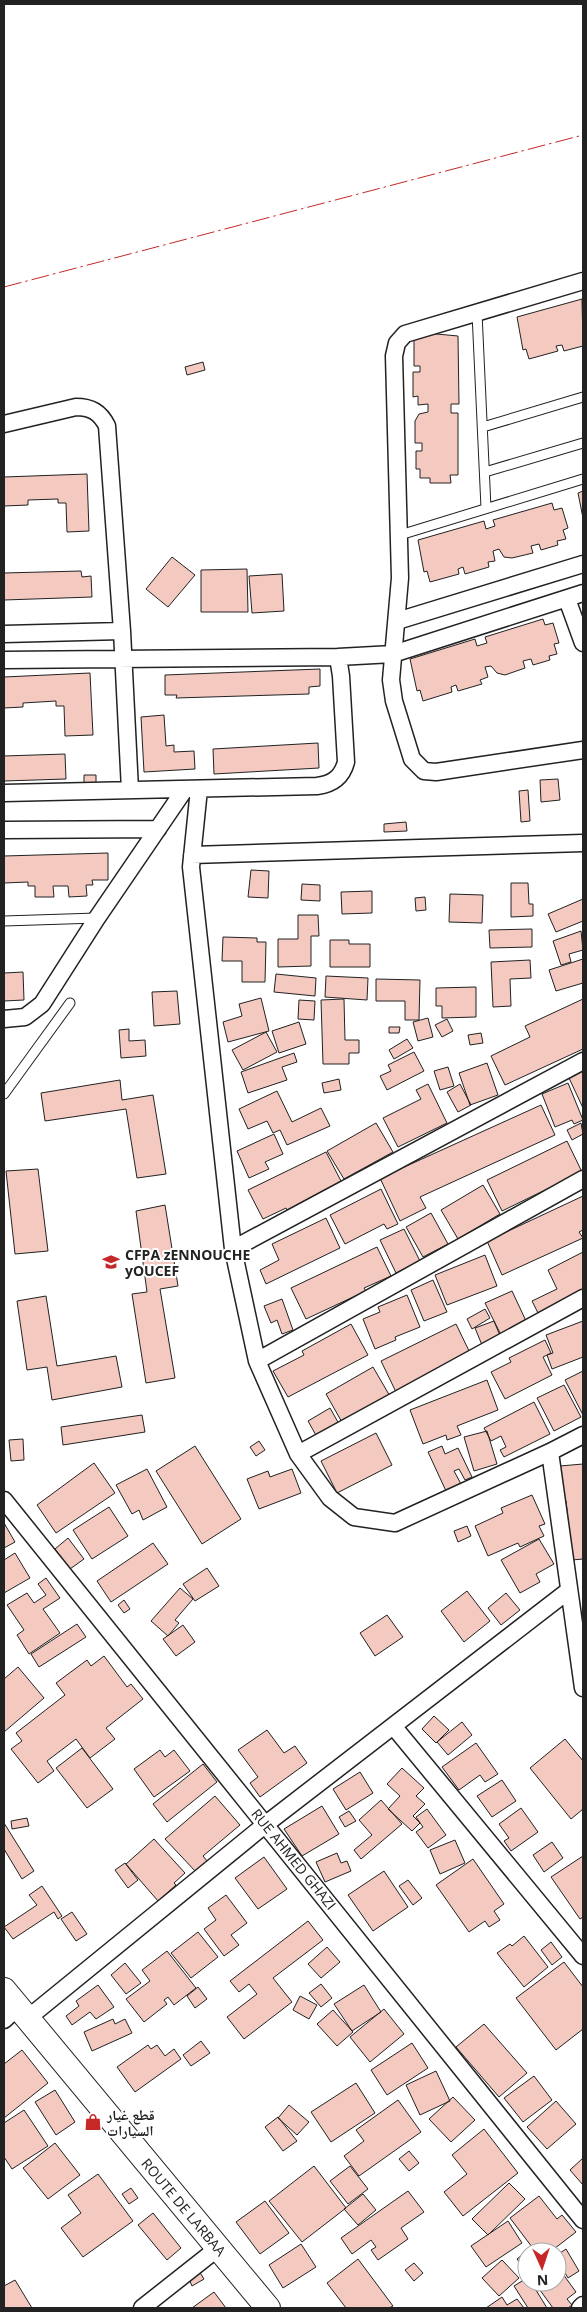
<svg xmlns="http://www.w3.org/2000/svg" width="587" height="2312" font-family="'Open Sans','Noto Naskh Arabic',sans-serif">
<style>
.building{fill:#f3c9c0;stroke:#222}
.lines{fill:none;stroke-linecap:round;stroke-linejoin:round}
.service-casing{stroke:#222;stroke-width:11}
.minor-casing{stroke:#222;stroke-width:19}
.secondary-casing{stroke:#222;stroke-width:26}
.service{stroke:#fff;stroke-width:9}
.minor{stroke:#fff;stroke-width:16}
.secondary{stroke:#fff;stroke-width:24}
.power{stroke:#c62828;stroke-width:1;stroke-dasharray:18 4 2.5 4;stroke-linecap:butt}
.labels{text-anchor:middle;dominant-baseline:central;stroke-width:4;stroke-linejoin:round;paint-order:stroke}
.poi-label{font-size:14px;font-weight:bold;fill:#222;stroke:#fff;text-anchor:start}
.street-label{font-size:14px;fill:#222;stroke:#fff}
</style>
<rect width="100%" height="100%" fill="#fff"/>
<path class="building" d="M582,299l1,47 -19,5 -2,-6 -6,1 2,5 -29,8 -3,-10 -3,1 -6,-33z
M426,333l32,3 1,68h-8v9h7v62h-8l1,8h-21v-5h-10v-9h-4v-18h6v-8h-7v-22l4,-7 9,-2v-8l-10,1v-9l-5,1v-25h7v-6h-6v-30z
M203,362l2,8 -18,5 -2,-8z
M87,474l2,57 -22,1 -1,-29h-8v-4l-30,1v5l-24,1v-29z
M583,491v27l-5,-25z
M552,503l2,7 8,-2 6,20 -5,2 3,9 -9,2 1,4 -17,5 -2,-6 -8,2 2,7 -21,5 -8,-1 -5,-8 -6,2 2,10 -7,1 1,5 -24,7 -2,-7 -5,2 1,5 -29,8 -3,-11 -3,1 -6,-32 66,-19 2,8 9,-3 -2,-6z
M172,557l23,18 -27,32 -22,-18z
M247,569l1,43h-47v-42z
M81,571l1,6 9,-1 1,21 -88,3v-27z
M282,574l2,37 -32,2 -3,-37z
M543,619l2,6 8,-2 6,20 -5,1 3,10 -8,2 1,4 -17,5 -2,-6 -8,2 2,7 -20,7 -8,-2 -6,-7 -6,1 3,10 -8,3 2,4 -24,7 -2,-6 -5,2 1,5 -29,9 -3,-11 -3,1 -7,-32 65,-20 2,7 10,-3 -2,-6z
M320,669v17l-11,1v7l-133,4 1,-3h-12v-20z
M90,673l3,62 -28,1 -1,-30h-8v-5l-33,2v4l-19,1v-31z
M164,715l2,31 8,-1v7l20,-1 1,18 -51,3 -3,-55z
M318,743l1,25 -105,6 -1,-25z
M65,754l1,25 -62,2v-25z
M84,775h12v11h-12z
M558,779l2,21 -19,2 -1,-22z
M528,790l2,31 -9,1 -2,-31z
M406,822l1,9 -23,1v-8z
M108,853v27h-16l1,5h-7l1,11 -18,1 -1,-11h-15l1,11h-19v-11h-7v-4l-24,1v-27z
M251,870l18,1 -1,27 -20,-1z
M511,883h17l1,21h4v12l-22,1z
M302,884l18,1v16l-19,-1z
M372,891v22l-30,1 -1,-22z
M450,894l33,1 -1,28 -33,-1z
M425,897l1,13 -10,1 -1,-13z
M583,899v22l-27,11 -8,-18z
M298,915h20l1,21h-8v30l-33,1v-28h20z
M532,929v18l-42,1 -1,-18z
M581,931l2,19 -14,4 2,8 -10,3 -8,-24z
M223,937l34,1v4h9l-1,40h-23v-21h-20z
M330,940h19v4h21v23h-40z
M4,959v14l19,-1 1,28 -20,1z
M583,959v24l-27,8 -7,-21z
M530,960l1,18 -21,1 1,27 -18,1 -2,-45z
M276,974l40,4 -1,18 -41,-4z
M326,976l42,2 -1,22 -42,-3z
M376,979l44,1 -1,40h-14v-19h-29z
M476,987v30l-34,1v-12h-6v-18z
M177,991l3,33 -26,2 -2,-34z
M261,998l8,33 -41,11 -5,-20 19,-6 -3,-12z
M344,999l1,41h14v13h-10v11h-26l-2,-64z
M583,999v50l-78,36 -14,-29 39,-19 -5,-11z
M299,1000l16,1 -1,19 -16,-1z
M428,1018l5,19 -15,4 -5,-19z
M447,1019l6,12 -11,6 -7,-12z
M299,1022l7,22 -27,9 -7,-22z
M389,1027h11l-1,6h-10z
M129,1029v12l16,-1 1,16 -25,2 -2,-28z
M266,1032l11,20 -34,18 -11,-20z
M481,1033l2,10 -13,2 -2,-10z
M407,1039l6,9 -19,11 -5,-9z
M414,1052l10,19 -37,19 -7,-14 11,-5 -3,-6z
M294,1053l3,9 -15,5 5,13 -39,13 -7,-21z
M487,1063l11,32 -28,10 -11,-32z
M448,1067l6,19 -14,4 -6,-19z
M583,1071v37l-14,-30z
M339,1079l2,11 -17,3 -2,-10z
M120,1080l2,20 31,-5 13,79 -29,4 -11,-69 -81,12 -4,-28z
M568,1083l15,37 -9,4 -2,-4 -17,7 -13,-33z
M428,1084l19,39 -49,24 -15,-29 38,-19 -5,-9z
M460,1084l11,21 -13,7 -11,-20z
M277,1091l15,31 29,-14 9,18 -43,19 -7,-15 -7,3 -6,-12 -19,8 -9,-20z
M541,1105l14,30 -135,62 6,11 -26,13 -20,-43z
M376,1123l17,29 -49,27 -17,-28z
M581,1123l2,11 -11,6 -5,-10z
M274,1134l9,20 -18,8 4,7 -20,9 -12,-27z
M567,1141l15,31 -80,39 -15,-31z
M326,1152l15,29 -54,29 -1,-2 -23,11 -15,-29z
M38,1169l10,82 -33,3 -9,-83z
M483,1185l17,29 -42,25 -17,-29z
M381,1189l17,35 -11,5 -3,-5 -39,20 -15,-29z
M583,1196v34l-4,2 4,6 -81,37 -15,-34z
M165,1205l13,81 -18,3 15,89 -29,5 -14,-89 15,-2 -11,-81z
M431,1213l17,31 -25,13 -17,-30z
M326,1218l14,30 -74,36 -6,-14 19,-10 -7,-16z
M404,1229l16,32 -24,12 -16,-33z
M377,1247l14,29 -27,12 2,3 -60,28 -15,-31z
M583,1252v38l-45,23 -6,-12 25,-12 -9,-19z
M485,1255l12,31 -50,19 -12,-30z
M433,1280l14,32 -23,9 -13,-31z
M512,1291l15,32 -26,12 -16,-32z
M407,1295l13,32 -25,10 1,3 -21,9 -12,-30 17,-7 -2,-5z
M46,1296l11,70 59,-10 6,31 -70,13 -5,-33 -20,3 -10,-69z
M282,1299l11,31 -11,4 -5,-14 -6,3 -7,-17z
M485,1309l5,9 -18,11 -5,-10z
M494,1321l7,17 -19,7 -7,-17z
M583,1321v36l-31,12 -5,-14 6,-2 -7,-18z
M351,1324l17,31 -80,42 -15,-26 31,-16 -2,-4z
M456,1324l15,31 -75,37 -15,-31z
M545,1340l6,13 -8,4 9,18 -47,24 -14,-27 20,-10 -2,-4z
M373,1367l18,31 -48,26 -17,-30z
M583,1371v44l-18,-35z
M487,1380l11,30 -41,16 4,9 -14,5 -1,-5 -23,9 -13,-34z
M564,1385l17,32 -27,14 -17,-33z
M534,1402l16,32 -46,23 -4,-7 6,-3 -5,-11 -10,5 -7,-13z
M330,1408l9,16 -22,13 -9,-16z
M142,1415l3,17 -82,13 -2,-18z
M487,1431l10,33 -23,7 -10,-34z
M376,1433l16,32 -55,28 -16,-32z
M23,1439l1,21 -13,1 -2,-21z
M259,1441l6,9 -9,6 -6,-9z
M195,1446l46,73 -39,25 -46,-73z
M442,1446l3,8 13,-6 14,29 -7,3 -6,-11 -5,2 7,13 -15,7 -18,-39z
M94,1463l21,30 -59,40 -19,-28z
M583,1464v95l-11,1 -6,-59 -3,1 -3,-36z
M147,1469l20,38 -24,13 -4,-10 -7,4 -16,-29z
M292,1469l9,24 -42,16 -12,-30 21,-8 2,6z
M532,1495l13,29 -6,2 5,10 -24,11 -2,-4 -30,13 -13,-30 28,-13 -2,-5z
M109,1507l19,29 -36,23 -19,-29z
M4,1523l11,19 -11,6z
M467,1526l4,10 -13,6 -4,-11z
M68,1538l16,21 -14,10 -15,-20z
M539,1539l15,25 -18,10 4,8 -20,11 -19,-33z
M153,1543l15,21 -57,38 -14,-21z
M15,1553l15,25 -26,15v-33z
M207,1568l12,18 -24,15 -12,-17z
M46,1578l14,20 -17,11 17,24 -31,21 -12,-19 7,-5 -17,-25 20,-12 7,10 12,-8 -8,-11z
M180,1588l13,11 -18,21 4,3 -11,13 -17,-15z
M467,1591l23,30 -26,21 -23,-31z
M506,1593l14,17 -19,15 -13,-17z
M124,1600l6,9 -6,4 -6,-8z
M387,1615l16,22 -28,19 -15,-23z
M77,1624l9,13 -47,30 -8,-13z
M183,1625l12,17 -19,14 -13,-17z
M104,1656l23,31 4,-3 12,15 -37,29 9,11 -25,19 -14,-19 -29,22 7,10 -16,12 -27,-34 11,-8 -6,-8 49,-38 -9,-12 31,-23 4,6z
M18,1667l26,31 -40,34v-53z
M434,1716l15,14 -13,13 -14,-14z
M462,1722l10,13 -24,20 -11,-13z
M267,1730l17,23 11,-7 12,17 -47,34 -10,-14 8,-6 -20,-27z
M565,1739l18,22v48l-12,10 -41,-51z
M476,1743l22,31 -13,8 -5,-7 -21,15 -17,-23z
M82,1748l31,41 -26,19 -31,-40z
M160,1750l5,7 9,-7 16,21 -36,26 -20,-28z
M203,1764l14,18 -50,40 -14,-18z
M402,1768l22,20 -8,8 9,8 -12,12 7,7 -8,8 -24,-22 12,-13 -13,-12z
M360,1772l13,21 -27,17 -13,-21z
M502,1780l14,21 -24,16 -15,-21z
M215,1796l25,29 -37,31 5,6 -12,10 -31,-33z
M381,1800l21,24 -41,35 -7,-9 18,-15 -13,-15z
M322,1806l17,28 -37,22 -18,-27z
M521,1808l17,24 -27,19 -7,-10 5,-3 -10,-14z
M427,1809l19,26 -18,13 -12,-16 7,-5 -7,-10z
M349,1811l7,10 -11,6 -6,-10z
M27,1818l2,8 -17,3 -1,-8z
M4,1823l30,48 -12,8 -18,-30z
M154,1839l31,34 -11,10 2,2 -18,16 -32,-37z
M455,1840l10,23 -25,11 -10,-24z
M552,1842l11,16 -19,14 -11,-17z
M337,1853l4,10 6,-2 4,10 -26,11 -9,-20z
M583,1856v61l-3,2 -29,-42z
M264,1857l23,32 -29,20 -23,-31z
M473,1859l31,45 -10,7 6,9 -11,7 -4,-6 -16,11 -33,-47z
M125,1863l13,17 -10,8 -13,-18z
M384,1871l24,36 -35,24 -25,-36z
M408,1880l14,18 -9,7 -14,-19z
M42,1886l20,30 -4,3 -4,-7 -41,27 -9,-12 33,-22 -8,-10z
M226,1895l21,28 -16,12 8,10 -15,11 -20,-27 12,-9 -8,-12z
M72,1912l15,22 -11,7 -15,-22z
M308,1921l15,19 -50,38 19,24 -48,37 -17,-22 30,-23 -8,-10 -10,8 -9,-11z
M198,1932l20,25 -27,21 -20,-25z
M524,1936l24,31 -24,20 -27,-34 13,-9 2,2z
M551,1942l11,15 -10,8 -11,-15z
M327,1947l13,15 -19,16 -13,-14z
M167,1951l29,37 -22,17 -6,-8 -4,3 3,4 -23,18 -18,-23 24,-18 -8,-11z
M564,1962l19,25v42l-27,21 -40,-52z
M125,1963l16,20 -15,11 -15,-19z
M321,1984l11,14 -11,9 -12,-14z
M98,1985l16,22 -18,12 -6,-7 -18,13 -6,-9 13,-10 -3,-5z
M364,1985l17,27 -29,19 -18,-27z
M198,1987l9,12 -12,9 -8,-12z
M300,1996l17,9 -8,14 -16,-9z
M384,2009l20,25 -34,28 -20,-25z
M333,2010l20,22 -16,14 -20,-22z
M113,2019l2,5 10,-5 7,14 -40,18 -8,-19z
M484,2024l43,49 -28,24 -43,-50z
M201,2041l9,12 -19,13 -8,-11z
M412,2043l16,25 -41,27 -16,-25z
M148,2045l3,4 6,-4 8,11 9,-7 7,10 -46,33 -18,-25z
M22,2050l26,33 -44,35v-54z
M436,2071l14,30 -30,14 -14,-30z
M534,2076l18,24 -29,22 -19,-24z
M356,2083l19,30 -44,29 -20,-30z
M55,2090l20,32 -19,13 -21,-33z
M453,2097l22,23 -24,22 -22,-23z
M398,2100l23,32 -62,44 -15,-20 20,-15 -8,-11z
M556,2101l20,23 -29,25 -20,-22z
M289,2105l20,17 -12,13 -19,-17z
M24,2110l24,36 -36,23 -8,-12v-34z
M278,2117l19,24 -14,10 -18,-24z
M484,2129l34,44 -55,43 -19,-24 23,-18 -15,-19z
M55,2143l25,32 -32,24 -25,-31z
M409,2151l10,12 -10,8 -10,-12z
M583,2158v27l-13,-15z
M314,2166l32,42 -44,34 -33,-41z
M350,2166l18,23 -20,15 -18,-23z
M98,2174l35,47 -50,36 -22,-29 20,-15 -13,-18z
M509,2183l16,16 -37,36 -16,-16z
M131,2188l7,10 -9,6 -7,-10z
M408,2191l16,21 -23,16 7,11 -30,21 -7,-10 5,-3 -5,-7 -19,14 -11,-16z
M363,2194l13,16 -18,15 -14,-16z
M539,2196l18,23 5,-4 14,17 -26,20h-23l-2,18 -8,-11 15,-12 -22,-29z
M265,2201l24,32 -29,21 -24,-32z
M153,2213l28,35 -14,12 -29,-35z
M508,2221l14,22 -36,24 -15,-21z
M301,2244l15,23 -33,21 -14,-23z
M566,2249l13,22 -11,7 -11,-18v-5z
M358,2259l35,47 -4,2h-43l-19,-25z
M502,2260l17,18 -20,18 -17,-18z
M414,2263l9,10 -9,8 -9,-11z
M560,2270l16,22 -9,7 5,6 -4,3h-15l-16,-22 5,-4h15v-10z
M199,2271l5,8 -12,7 -4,-9z
M527,2278v4h4l16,26h-19l-14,-22z
M15,2280l17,28h-28v-22z
M214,2292l12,16h-34z
M502,2297l5,8 10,-6 7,9h-38z"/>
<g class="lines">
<g class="service-casing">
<path id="service" d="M477,313l9,195
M483,427l100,-30
M485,472l98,-29
M400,535l183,-56
M4,921l93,-3
M4,1094l66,-91"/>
</g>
<g class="minor-casing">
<path id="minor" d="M583,281l-178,53 -8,9 -3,13 6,222 -9,102 3,21 18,58 12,12 12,1 147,-22
M4,424l72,-17c15,0 24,5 31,19l15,205 8,159
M567,599l16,44
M397,621l186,-57
M4,634l118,-3
M338,657l55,-3 190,-61
M4,660l334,-3 3,19 5,86c-4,15 -13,22 -29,24l-313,7
M199,789l-8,78 42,382 24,112 41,93 32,44 24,19 41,6 155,-71 33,-17
M4,830l154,-1
M192,855l391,-12
M4,1019l21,-2 17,-13 55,-86 88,-129
M233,1249l350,-188
M257,1361l326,-182
M550,1452l33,236
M298,1454l285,-156
M4,1500l579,720
M394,1727l189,229
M28,2018l238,-194 302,-233
M4,2020l14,-13
M142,2308l76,-60
M580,2308l3,-3"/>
</g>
<g class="secondary-casing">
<path id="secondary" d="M4,1990l264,318"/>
</g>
<use href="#service" class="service"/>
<use href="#minor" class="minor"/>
<use href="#secondary" class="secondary"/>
<path class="power" d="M4,287l579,-152"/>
</g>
<defs>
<g id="university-bare" transform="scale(1.35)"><path d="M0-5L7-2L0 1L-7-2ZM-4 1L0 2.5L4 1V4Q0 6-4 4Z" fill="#c62828" stroke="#fff" stroke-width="2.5" paint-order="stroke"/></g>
<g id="shop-bare" transform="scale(1.35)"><path d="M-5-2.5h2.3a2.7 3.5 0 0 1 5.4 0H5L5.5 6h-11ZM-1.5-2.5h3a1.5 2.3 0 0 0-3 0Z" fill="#c62828" stroke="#fff" stroke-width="2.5" paint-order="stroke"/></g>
</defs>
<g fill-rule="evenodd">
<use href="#university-bare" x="111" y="1262"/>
<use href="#shop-bare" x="93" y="2122"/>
</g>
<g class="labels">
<g class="poi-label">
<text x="125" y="1254">CFPA zENNOUCHE<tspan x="125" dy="16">yOUCEF</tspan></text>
<text x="107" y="2114">قطع غيار<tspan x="107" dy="16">السيارات</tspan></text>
</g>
<g class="street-label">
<text transform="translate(294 1859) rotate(51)">RUE AHMED GHAZI</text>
<text transform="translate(184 2207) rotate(50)">ROUTE DE LARBAA</text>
</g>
</g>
<rect width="587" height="2312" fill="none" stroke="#222222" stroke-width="10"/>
<g transform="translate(542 2267) rotate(177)"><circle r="24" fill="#ffffff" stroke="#a7a7a7"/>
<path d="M0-4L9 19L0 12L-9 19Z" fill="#c62828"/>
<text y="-8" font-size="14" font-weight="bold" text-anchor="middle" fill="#222222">N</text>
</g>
</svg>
